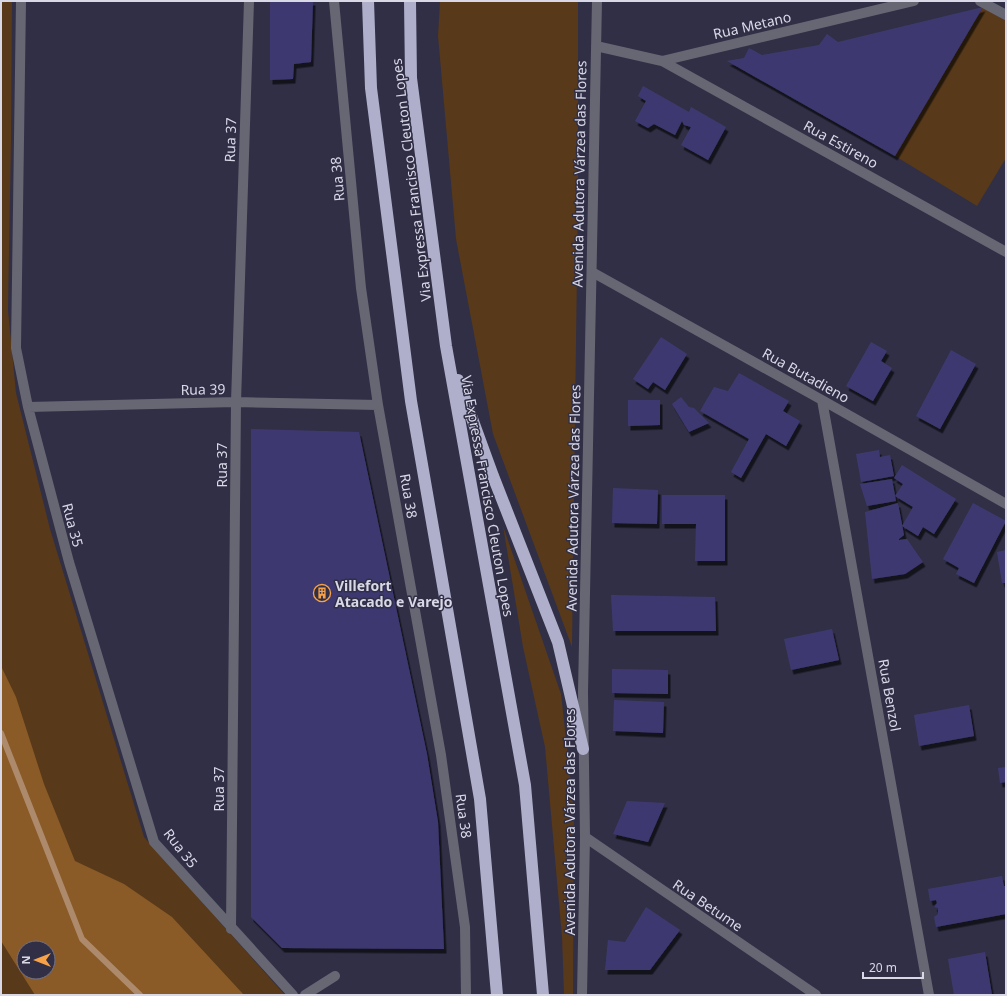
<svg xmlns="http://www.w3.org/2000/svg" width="1007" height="996" font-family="'Noto Sans',sans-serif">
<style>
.green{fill:#58391a;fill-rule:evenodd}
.forest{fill:#8a5a27;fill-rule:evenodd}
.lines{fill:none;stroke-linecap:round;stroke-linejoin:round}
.stream{stroke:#ac8a6b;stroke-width:6}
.building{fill:#3e3970;filter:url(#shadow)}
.minor{stroke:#676773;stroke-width:10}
.highway{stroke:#afafcb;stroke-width:12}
.labels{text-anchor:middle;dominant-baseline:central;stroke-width:3;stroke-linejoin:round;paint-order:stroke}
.street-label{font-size:14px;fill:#d8d8e7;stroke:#302f46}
.poi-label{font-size:14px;font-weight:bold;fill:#d8d8e7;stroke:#302f46;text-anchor:start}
</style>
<defs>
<filter id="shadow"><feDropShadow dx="2.5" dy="4.5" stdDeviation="0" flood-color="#0009"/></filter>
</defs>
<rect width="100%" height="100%" fill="#302f46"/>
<path class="green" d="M1,1h11l-1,139 -3,170 8,83 34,136 94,308 141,158h-284zM24,948h24v24h-24z
M440,1h138v192l-6,454 -79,-213 -37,-195 -18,-203z
M983,7l23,14v137l-29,48 -82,-50z
M503,526l58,168 13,117 -1,184h-9l-2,-58 -17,-190 -22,-100z"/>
<path class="forest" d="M1,666l15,31 28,87 31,77 49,23 48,33 72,78h-209l-34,-54zM24,948h24v24h-24z"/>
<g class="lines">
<path class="stream" d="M1,733l81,206 58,56"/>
</g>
<path class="building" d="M270,1h43l-2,61 -17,2 -1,15 -23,1z
M983,7l-88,149 -168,-95 17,-3 5,-10 13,7 57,-10 8,-11 11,8z
M643,86l46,26 2,-5 35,20 -18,33 -27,-15 10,-18 -7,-2 -2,-4 -7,14 -21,-11 -6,4 -13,-7 11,-20 -8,-5z
M661,337l26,17 -22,36 -12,-8 -5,7 -15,-10z
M871,342l16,9 -6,10 11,7 -19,33 -27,-15z
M951,350l25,14 -36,65 -24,-13z
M739,373l50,28 -6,10 17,10 -14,25 -20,-12 -25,44 -10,-6 18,-33 -49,-28 14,-24 14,4z
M681,397l8,10 5,1 15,15 -20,9 -17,-28z
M628,400h32v25l-32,1z
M251,429l108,3 68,322 11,68 6,127 -162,-1 -31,-31z
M879,450l1,7 10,-2 4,21 -33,6 -5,-28z
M902,465l54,34 -22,35 -11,-7 -5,9 -16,-10 11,-19 -18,-11 8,-12 -9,-6z
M892,479l4,22 -29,5 -7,-22z
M613,488l45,2 -1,34 -45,-1z
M662,495h63v66h-30l1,-37h-34z
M898,503l6,32 -5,4v1l8,-1 16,23 -18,12 -33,5 -7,-67z
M973,503l33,18 -32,62 -18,-9 3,-6 -16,-9z
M1006,550v33h-4l-5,-31z
M611,595l104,2 1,34h-103z
M832,629l7,31 -48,10 -7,-31z
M612,669l56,1v24l-56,-1z
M614,700l50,2 -1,31 -50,-2z
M969,705l5,31 -55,10 -5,-31z
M1006,767v15l-6,1 -2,-15z
M627,801l38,2 -17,39 -35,-8z
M1002,876l2,10h2v28l-70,13 -2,-10 4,-3v-6l-4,-1 3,-4 -1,-3 -6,1 -2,-12z
M646,907l34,23 -30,40h-45l3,-30 17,2z
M985,952l7,43h-38l-6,-36z"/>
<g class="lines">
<path class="minor" d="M21,1l-5,347 12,59 41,155 85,280 139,153
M334,1l27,287 17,117 63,350 24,172 1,68
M980,1l26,14
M596,46l66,15 252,-60
M662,61l344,191
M592,272l230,128 184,104
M822,400l107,595
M28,407l208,-5 142,3
M585,837l231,158
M231,929l5,-527 13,-401
M305,995l30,-19
M582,995l3,-158 -2,-145 14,-691"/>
<path class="highway" d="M368,1l3,87 40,313 69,398 17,196
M410,1l1,77 35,268 79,439 18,210
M458,380l35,96 65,166 25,107"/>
</g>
<defs>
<g id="building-ring" transform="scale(0.9)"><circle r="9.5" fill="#302f46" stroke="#f7a248" stroke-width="1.5"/><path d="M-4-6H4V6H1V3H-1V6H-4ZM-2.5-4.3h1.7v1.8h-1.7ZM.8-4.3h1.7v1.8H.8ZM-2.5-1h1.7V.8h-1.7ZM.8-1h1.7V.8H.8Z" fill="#f7a248"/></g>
</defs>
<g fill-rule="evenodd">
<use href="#building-ring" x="322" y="593"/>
</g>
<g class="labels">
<g class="street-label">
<text transform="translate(752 25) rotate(-13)">Rua Metano</text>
<text transform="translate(230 140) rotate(-88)">Rua 37</text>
<text transform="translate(841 144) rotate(29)">Rua Estireno</text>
<text transform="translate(579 174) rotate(-89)">Avenida Adutora Várzea das Flores</text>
<text transform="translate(337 179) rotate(-95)">Rua 38</text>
<text transform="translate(411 180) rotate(-97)">Via Expressa Francisco Cleuton Lopes</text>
<text transform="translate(806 375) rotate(29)">Rua Butadieno</text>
<text transform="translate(203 389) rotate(-1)">Rua 39</text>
<text transform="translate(221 465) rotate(-90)">Rua 37</text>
<text transform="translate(409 496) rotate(80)">Rua 38</text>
<text transform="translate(488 496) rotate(80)">Via Expressa Francisco Cleuton Lopes</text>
<text transform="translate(573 498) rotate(-89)">Avenida Adutora Várzea das Flores</text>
<text transform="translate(73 525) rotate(75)">Rua 35</text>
<text transform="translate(890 695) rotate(80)">Rua Benzol</text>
<text transform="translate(218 789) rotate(-90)">Rua 37</text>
<text transform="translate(464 816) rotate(82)">Rua 38</text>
<text transform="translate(569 822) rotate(-90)">Avenida Adutora Várzea das Flores</text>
<text transform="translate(181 848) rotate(52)">Rua 35</text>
<text transform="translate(708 905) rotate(34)">Rua Betume</text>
</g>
<g class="poi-label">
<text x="335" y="585">Villefort<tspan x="335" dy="16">Atacado e Varejo</tspan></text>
</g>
</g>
<rect width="1007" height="996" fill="none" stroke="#d8d8e7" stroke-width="4"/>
<g transform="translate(36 960) rotate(270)"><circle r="19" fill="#302f46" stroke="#737386"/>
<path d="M0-3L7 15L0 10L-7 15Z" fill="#f7a248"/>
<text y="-6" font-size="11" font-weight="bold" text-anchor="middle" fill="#d8d8e7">N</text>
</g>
<path d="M863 972v6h60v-6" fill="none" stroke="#d8d8e7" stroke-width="2"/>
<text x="869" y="972" font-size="12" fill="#d8d8e7" stroke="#302f46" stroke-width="3" paint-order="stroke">20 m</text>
</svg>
